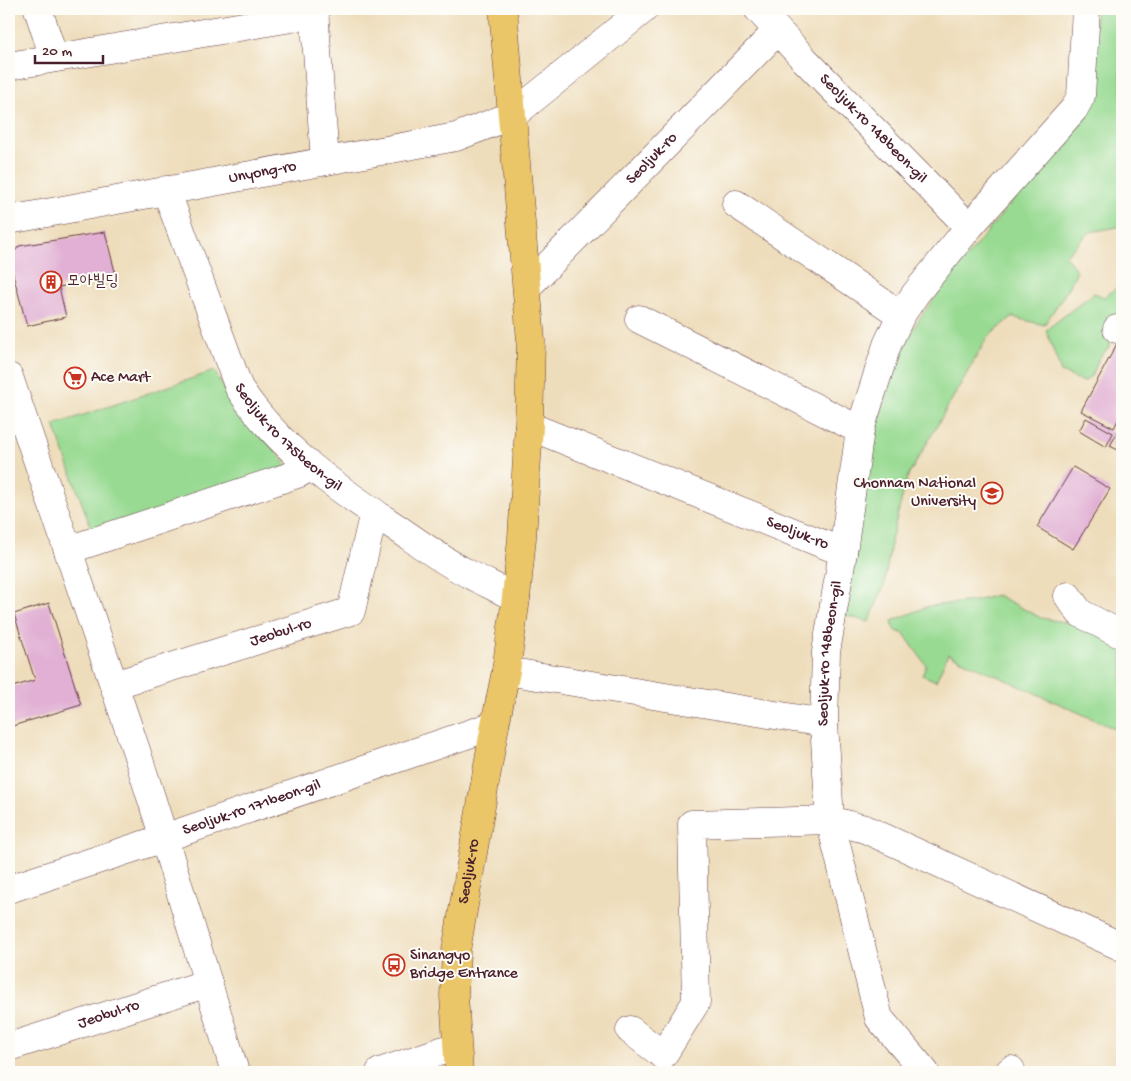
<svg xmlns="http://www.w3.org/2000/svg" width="1131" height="1081" font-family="'Gochi Hand','Poor Story',sans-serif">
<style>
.green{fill:#98da92;stroke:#717c5e}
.building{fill:#e1b0d4}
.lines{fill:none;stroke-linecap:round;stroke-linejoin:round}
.minor-casing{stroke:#633c41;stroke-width:29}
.major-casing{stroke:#633c41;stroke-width:29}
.minor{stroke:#fff;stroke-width:28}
.major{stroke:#ebc669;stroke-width:28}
.labels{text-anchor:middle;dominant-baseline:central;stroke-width:4;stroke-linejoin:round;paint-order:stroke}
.street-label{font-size:16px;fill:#4a1f2b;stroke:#fdfcf7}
.poi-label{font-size:16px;fill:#4a1f2b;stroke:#fdfcf7;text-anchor:start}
</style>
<rect width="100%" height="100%" fill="#fdfcf7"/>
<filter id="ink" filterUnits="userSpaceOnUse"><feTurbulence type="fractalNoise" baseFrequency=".02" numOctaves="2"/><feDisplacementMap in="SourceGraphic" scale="10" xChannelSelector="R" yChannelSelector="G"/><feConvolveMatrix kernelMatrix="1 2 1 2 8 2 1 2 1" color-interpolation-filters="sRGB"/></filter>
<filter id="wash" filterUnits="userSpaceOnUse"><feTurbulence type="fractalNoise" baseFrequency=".0096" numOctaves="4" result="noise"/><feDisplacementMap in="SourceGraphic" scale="20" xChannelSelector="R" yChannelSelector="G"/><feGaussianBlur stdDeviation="1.12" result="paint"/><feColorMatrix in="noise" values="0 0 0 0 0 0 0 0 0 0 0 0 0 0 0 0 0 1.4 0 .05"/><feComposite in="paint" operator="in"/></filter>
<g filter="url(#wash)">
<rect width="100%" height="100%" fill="#edb"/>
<path class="green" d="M1095,9h21l6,79 -1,31 1,1v59l-2,8 2,3v34l-4,3 -28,5 -25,24 12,15 -13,24 -20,30 -32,-8 -25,21 -80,140 -15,59 -8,49 -15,36 -26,-7 6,-54 27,-135 26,-76 17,-31 32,-43 69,-84 47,-51 28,-51z
M1122,284v36l-14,28 -9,10 -6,16 -9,8 -23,-10 -15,-42 48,-37 10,4z
M214,371l16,27 58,68 -195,68 -39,-109z
M997,595l44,23 40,7 41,-5v112l-174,-78 -12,27 -14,-6 4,-10 -22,-31 -10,-4 -2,-9 37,-15 46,-5z"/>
<g id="blocks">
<path class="building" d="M105,232l11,44 -57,11 7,30 -39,9 -18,-67 10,-13z
M1120,338l2,1v73l-8,16 -33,-17z
M1086,418l27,15 -7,14 -27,-16z
M1122,424v28l-12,-6z
M1073,467l37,22 -37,60 -36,-22z
M49,603l32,102 -72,22v-39l26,-8 -21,-66z"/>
</g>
</g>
<g filter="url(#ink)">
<use href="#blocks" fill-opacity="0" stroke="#633c41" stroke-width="1"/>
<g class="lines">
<g class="minor-casing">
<g id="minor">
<path d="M38,9l16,49"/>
<path d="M314,9l11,152"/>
<path id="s1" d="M758,9l47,51 164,167"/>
<path d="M9,66l306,-52"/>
<path id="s2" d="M166,190l73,198c39,59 91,95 149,134 26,17 50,36 77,50 17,9 34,17 51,26"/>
<path d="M736,204l165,111"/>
<path id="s3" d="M9,220l447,-83 57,-22 131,-106"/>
<path id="s4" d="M527,287l250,-256"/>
<path d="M639,319l221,111"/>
<path d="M1117,329h5"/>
<path d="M9,377l127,373 28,88 71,234"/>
<path id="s5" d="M529,426l314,126"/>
<path d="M68,550l232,-77 6,-9"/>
<path d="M1068,596l12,17 38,20h4"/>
<path d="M506,671l318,52"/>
<path id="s6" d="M114,685l237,-74 23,-99"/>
<path id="s7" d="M9,889l155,-51 331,-113"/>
<path d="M630,1030l33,25 33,-53 -4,-178 138,-4 35,9 257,118"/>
<path id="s8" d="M9,1047l199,-64"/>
<path d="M380,1072l76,-26"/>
<path id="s9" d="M925,1072l-46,-54 -49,-198 -6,-97 2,-71 17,-100 17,-122 27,-85 14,-30 15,-22 53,-66 105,-118 7,-13 5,-87"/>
<path d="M1009,1072l2,-2"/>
</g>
</g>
<g class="major-casing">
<g id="major">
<path id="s10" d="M459,1072l-5,-76 2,-45 39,-226 11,-54 10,-73 6,-60 7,-112 2,-85 -28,-332"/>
</g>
</g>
<use href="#minor" class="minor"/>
<use href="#major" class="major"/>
</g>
</g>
<defs>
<g id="building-ring" transform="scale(1.125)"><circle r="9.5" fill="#fdfcf7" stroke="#c8321e" stroke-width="1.5"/><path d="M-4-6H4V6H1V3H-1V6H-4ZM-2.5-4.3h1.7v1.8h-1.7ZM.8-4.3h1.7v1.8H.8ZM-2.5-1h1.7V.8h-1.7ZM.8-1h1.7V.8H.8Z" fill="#c8321e"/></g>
<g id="supermarket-ring" transform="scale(1.125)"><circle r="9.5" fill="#fdfcf7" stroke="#c8321e" stroke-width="1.5"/><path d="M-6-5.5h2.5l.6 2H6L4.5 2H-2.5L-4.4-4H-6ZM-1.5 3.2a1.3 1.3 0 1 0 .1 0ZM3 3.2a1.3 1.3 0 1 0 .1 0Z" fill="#c8321e"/></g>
<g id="university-ring" transform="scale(1.125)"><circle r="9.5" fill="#fdfcf7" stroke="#c8321e" stroke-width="1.5"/><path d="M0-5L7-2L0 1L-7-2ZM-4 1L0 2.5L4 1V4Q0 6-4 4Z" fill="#c8321e"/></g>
<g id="bus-ring" transform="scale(1.125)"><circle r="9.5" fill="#fdfcf7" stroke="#c8321e" stroke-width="1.5"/><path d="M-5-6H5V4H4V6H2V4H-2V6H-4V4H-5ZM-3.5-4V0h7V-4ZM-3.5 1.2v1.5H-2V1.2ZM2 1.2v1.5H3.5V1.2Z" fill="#c8321e"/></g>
</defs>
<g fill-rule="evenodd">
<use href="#building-ring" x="51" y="282"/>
<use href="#supermarket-ring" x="75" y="378"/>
<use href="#university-ring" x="992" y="493"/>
<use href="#bus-ring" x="394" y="965"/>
</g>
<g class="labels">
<g class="street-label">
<text stroke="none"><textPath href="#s1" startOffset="166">Seoljuk-ro 148beon-gil</textPath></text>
<text stroke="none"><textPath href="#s4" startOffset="179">Seoljuk-ro</textPath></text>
<text stroke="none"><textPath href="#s3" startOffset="258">Unyong-ro</textPath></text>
<text stroke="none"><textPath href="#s2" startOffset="281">Seoljuk-ro 175beon-gil</textPath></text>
<text stroke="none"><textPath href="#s5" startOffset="289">Seoljuk-ro</textPath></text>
<text stroke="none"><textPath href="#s6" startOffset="175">Jeobul-ro</textPath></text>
<text stroke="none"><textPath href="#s9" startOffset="442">Seoljuk-ro 148beon-gil</textPath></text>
<text stroke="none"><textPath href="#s7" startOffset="256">Seoljuk-ro 171beon-gil</textPath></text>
<text stroke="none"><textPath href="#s10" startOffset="202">Seoljuk-ro</textPath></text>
<text stroke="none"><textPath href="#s8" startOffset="105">Jeobul-ro</textPath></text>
</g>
<g class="poi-label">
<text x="67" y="282">모아빌딩</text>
<text x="91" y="378">Ace Mart</text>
<text x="976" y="484" text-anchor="end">Chonnam National<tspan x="976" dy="18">University</tspan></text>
<text x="410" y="956">Sinangyo<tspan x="410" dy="18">Bridge Entrance</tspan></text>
</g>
</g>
<rect width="1131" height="1081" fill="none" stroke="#fdfcf7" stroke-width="30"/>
<path d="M35 55v8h68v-8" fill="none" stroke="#4a1f2b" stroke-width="2.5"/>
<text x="42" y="55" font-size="15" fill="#4a1f2b" stroke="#fdfcf7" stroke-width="4" paint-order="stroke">20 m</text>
</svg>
